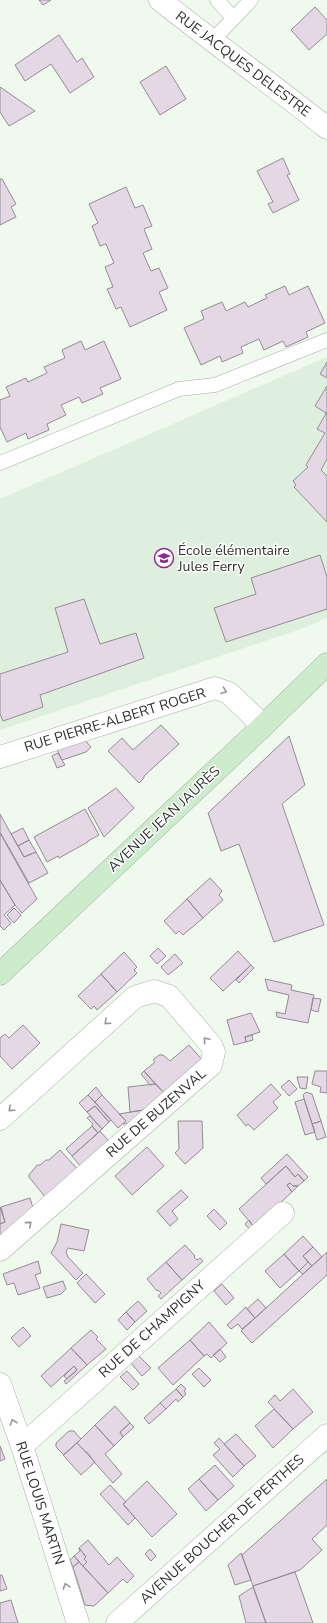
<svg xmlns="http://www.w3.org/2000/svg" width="327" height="1623" font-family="'Nunito Sans',sans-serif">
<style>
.built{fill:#dfefdd}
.building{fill:#e3d8e3;stroke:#958b95}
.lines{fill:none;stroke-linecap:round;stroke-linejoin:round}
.lane-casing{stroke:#a6b0a5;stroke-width:15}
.street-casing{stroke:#a6b0a5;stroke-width:23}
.secondary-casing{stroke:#a6b0a5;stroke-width:23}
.lane{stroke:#fff;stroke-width:14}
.street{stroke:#fff;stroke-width:22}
.secondary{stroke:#cdeccc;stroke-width:22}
.oneway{stroke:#969896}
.labels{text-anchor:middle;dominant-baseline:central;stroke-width:3;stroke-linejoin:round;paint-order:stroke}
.street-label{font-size:14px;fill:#2d312d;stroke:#fff}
.poi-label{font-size:14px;fill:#2d312d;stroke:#fff;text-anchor:start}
</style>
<rect width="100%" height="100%" fill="#eff9ee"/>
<path class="built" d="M327,357v261l-23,10 -304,102v-231z"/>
<path class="building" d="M39,0h12l-8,5z
M315,7l12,13v14l-18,16 -18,-20z
M59,35l18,27 5,-4 12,19 -24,16 -19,-29 -26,17 -10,-16z
M166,66l20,33 -26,16 -20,-33z
M0,87l35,24 -26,15 -9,-14z
M283,158l7,16 -3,1 12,25 -26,13 -5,-9 5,-2 -16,-31z
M0,179h2l14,25 -5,3 5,10 -16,8z
M126,187l9,21 8,-3 9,21 -8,3 8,20 -9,4 8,18 8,-3 9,20 -9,4 8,18 -37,17 -9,-20 -5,2 -9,-20 6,-2 -8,-20 9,-4 -8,-19 -6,2 -8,-20 6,-3 -9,-19z
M285,286l4,9 19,-9 17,37 -19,9 2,5 -22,10 -3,-6 -19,9 -5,-11 -18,8 2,6 -21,9 -2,-6 -19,9 -17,-37 20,-9 -3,-8 21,-9 4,9 19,-9 3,5 19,-9 -2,-3z
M81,341l4,9 19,-9 17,38 -21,9 3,6 -21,9 -3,-6 -18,8 5,10 -19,9 2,6 -21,9 -2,-6 -19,9 -7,-15v-27l10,-4 -4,-9 20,-9 2,4 19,-9 -3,-6 21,-9 -3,-8z
M327,362v16l-7,-4z
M327,386v26l-1,1 -11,-7z
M327,412v47l-6,11 6,6v46l-33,-35 2,-2 -3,-4 15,-14 -2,-2 19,-32 -8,-4z
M320,555l7,22v32l-101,33 -12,-34 42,-14 -5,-16z
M84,599l16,45 36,-11 8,25 -104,37 3,12 -40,14 -3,-7v-40l68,-22 -13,-44z
M161,725l18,19 -35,32v2l-5,5 -31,-32 14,-13 11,12z
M289,736l16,49 -23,19 42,121 -50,17 -35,-98 -18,7 -13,-38z
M84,739l7,8 -5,5 -24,8 -6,-12z
M58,753l7,12 -8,3 -5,-12z
M116,788l18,20 -30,29 -16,-29z
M85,809l14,26 -11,6v1l-29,16 -1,-2 -11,6 -13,-25z
M0,814l24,43 12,-5 12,21 -19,10 -29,-51z
M23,828l6,12 -11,6 -7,-12z
M0,833l37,66 -15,14 -7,-8 -15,-25z
M29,840l7,12 -12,5 -6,-11z
M210,878l12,13 -3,4 4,5 -20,18 -16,-19z
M0,880l15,25 -11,10 7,8 -7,7 -4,-4z
M187,899l16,19 -20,17 -4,-4 -3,3 -12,-13z
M14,908l7,7 -7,8 -7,-8z
M158,948l8,8 -9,8 -7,-8z
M238,951l13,14 -28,26 -13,-13z
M124,952l13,15 -3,3 3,3 -20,19 -16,-18z
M175,954l8,9 -15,12 -7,-8z
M251,965l3,3 -15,15 -3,-3z
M101,974l16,18 -20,18 -3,-4 -3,3 -13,-13z
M265,979l27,6 -1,5 23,5 -6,28 -31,-6 -1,-5 9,2 4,-19 -21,-5z
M313,998l8,1 -3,13 -7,-2z
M251,1013l9,19 -15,5 1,5 -12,3 -7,-25z
M23,1025l17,18 -28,26 -12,-13v-18l5,-4 4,4z
M252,1035l1,5 -7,2 -1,-5z
M189,1045l15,17 -38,33 -22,-24 11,-9 -2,-2 6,-5h4l7,6z
M144,1071l11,13 -5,1 -9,-11z
M315,1071h12v22l-7,-1 1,-5 -9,-3z
M297,1077h11l-2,12 -6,-1z
M289,1080l8,9 -8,7 -8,-9z
M155,1084l13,13 -17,12 -21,3 -2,-25z
M271,1084l10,11 -8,7 5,6 -24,22 -6,-6 -2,2 -9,-11z
M96,1087l6,8 -7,7 -7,-7z
M306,1092l6,2 9,27 -9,3 -9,-29z
M88,1095l23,25 -2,2 -14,-16 -8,6 -8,-9z
M102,1095l24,26 -8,7 -23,-26z
M304,1099l11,33 -10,3 -10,-33z
M95,1106l14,16 -7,7 -15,-17z
M143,1110l1,11 -21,3 3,-3 -7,-7z
M90,1116l12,13 -4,4 -6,-7 1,-2 -6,-6z
M178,1121h24l1,27 -18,16 -10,-11 4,-4z
M321,1121l5,16 -9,3 -5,-16z
M92,1126l6,7 -26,23 -6,-7z
M100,1131l13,15 -29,25 -12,-15z
M147,1147l17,19 -32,29 -17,-19z
M60,1150l21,23 -35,25 -17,-21v-2l8,-10h3l6,-5h3z
M287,1154l21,23 -4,4 -6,-7 -3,3 -9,-11 -20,18 -5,-6z
M286,1166l9,11 3,-3 6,7 -6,5h-5l-3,-3 -3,2 5,7 -38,35 -15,-18z
M290,1183l3,3h5l-6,6 -5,-7z
M181,1190l7,7 -16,14 6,8 -8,7 -13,-15z
M30,1198l6,20 -36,18v-12l5,-2 -4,-15z
M0,1207l5,15 -5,2z
M214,1209l13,14 -7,7 -13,-14z
M249,1220l5,7 -4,3 -5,-6z
M61,1224l28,6 -5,21 -16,-3 -2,4 2,5 15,16 -7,7 -25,-27 6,-11z
M303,1236l10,11 -10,9 5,6 -9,9 -15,-17z
M185,1245l10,11 -1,1 3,3 3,-2 3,3 -21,19 -16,-18z
M313,1247l9,10 -10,9 -9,-10z
M327,1252v23l-75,68 -11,-12z
M284,1254l15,17 -19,17 -15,-17z
M38,1261l3,12 -6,2 5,13 -22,7 -4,-12 -7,2 -4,-11z
M166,1262l16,18 -21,19 -3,-3 3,-3 -3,-3 -1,1 -10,-12z
M308,1262l4,4 -9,8 -4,-3z
M86,1274l19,20 -10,9 -18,-20z
M63,1281l3,8 -5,5 -14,4 -4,-11z
M222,1284l12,14 -8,7 -12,-14z
M258,1299l8,9 -11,10 -8,-9z
M138,1301l9,10 -12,11 -9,-10z
M246,1307l9,11 -13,11 -4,-5 -7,5 -4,-4z
M126,1312l9,10 -8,8 -9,-10z
M209,1322l18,21 -16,15 -4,-4 -3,2 -14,-16z
M23,1327l8,9 -12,11 -8,-9z
M91,1330l7,7 -2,2 10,10 -19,16 -16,-17z
M190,1340l14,16 -31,29 -15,-17z
M71,1348l16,17 -21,19 -2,-3 13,-11 -3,-4 -23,21 -10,-11z
M220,1349l6,8 -6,5 -7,-7z
M139,1356l12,12 -9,8 -11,-13z
M74,1366l3,4 -10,9 -3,-3z
M199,1368l12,12 -7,7 -12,-13z
M127,1371l12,13 -6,6 -13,-13z
M181,1384l5,5 -2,2 2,3 -3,3 -7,-8z
M176,1389l7,8 -5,5 -2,-3 -10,10 -6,-6z
M293,1389l20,23 -20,17 -25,-27 7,-7 5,6z
M160,1403l6,6 -17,15 -5,-6z
M115,1406l15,17 -10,9 3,5 -9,9 -19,-21z
M274,1409l19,20 -20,19 -18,-22z
M130,1423l4,4 -11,10 -3,-5z
M95,1425l19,21 -9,8 17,20 -9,9 -18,-20 -8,-11h-1l-9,-9z
M69,1431h5l7,8 -17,16 -8,-8v-4z
M236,1434l20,22 -12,10 -20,-22z
M219,1438l25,28 -11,11 -20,-22 7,-6 -6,-6z
M77,1443l18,19 -14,13 -18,-20z
M0,1446l5,13 -5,2z
M215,1465l19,21 -16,14 -19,-21z
M199,1479l19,21 -12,11 -18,-22z
M327,1479v46l-15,14 10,11 -22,20 -47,16 -11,-31z
M147,1481l30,33 -25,23 -29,-33z
M110,1485l16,17 -3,2 12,14 -7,7 -28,-31z
M88,1540l21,25 8,-8 17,19 -7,7 -4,-4 -15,14 -25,-27 4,-4 -3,-3 2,-2 -7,-9z
M79,1548l7,9 -2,2 3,3 -4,4 -9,-10 6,-5z
M150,1549l6,7 -5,5 -6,-7z
M241,1553l10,27 -16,5 -7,-20z
M74,1556l5,6 -6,5 -3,-7z
M79,1562l29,31 -14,13 -9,-1 -12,-38z
M295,1572l18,51h-47l-13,-37z
M0,1575h2l5,14 -7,2z
M253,1587l13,36h-20l-7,-27z
M11,1600l7,23h-18v-20z"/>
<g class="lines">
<g class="lane-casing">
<path id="lane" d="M217,0l16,18
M212,41l39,-41
M0,463l179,-74 36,-4 112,-45"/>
</g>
<g class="street-casing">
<path id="street" d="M160,0c55,44 112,84 167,128
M0,757l215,-69 14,5 25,24 6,12
M0,1119l135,-122 19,-6 15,5 42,49 3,7 -3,13 -211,185
M0,1384l22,62 56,177
M22,1446l261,-233
M117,1623l210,-188"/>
</g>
<g class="secondary-casing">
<path id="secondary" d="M0,974l260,-245 67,-65"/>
</g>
<use href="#lane" class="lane"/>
<use href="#street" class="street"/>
<use href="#secondary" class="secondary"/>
</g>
<defs><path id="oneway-chevron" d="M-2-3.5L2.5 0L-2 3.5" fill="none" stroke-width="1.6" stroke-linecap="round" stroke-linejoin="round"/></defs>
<g class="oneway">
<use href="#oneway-chevron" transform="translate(224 691) rotate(20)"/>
<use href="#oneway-chevron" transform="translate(107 1022) rotate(138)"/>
<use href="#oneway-chevron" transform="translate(206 1040) rotate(-131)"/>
<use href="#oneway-chevron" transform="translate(11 1109) rotate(138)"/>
<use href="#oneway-chevron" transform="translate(29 1224) rotate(-41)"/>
<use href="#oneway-chevron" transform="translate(13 1422) rotate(-109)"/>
<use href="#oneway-chevron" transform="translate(66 1586) rotate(-108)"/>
</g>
<defs>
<g id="school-ring" transform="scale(1)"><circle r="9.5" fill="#fff" stroke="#8e2b92" stroke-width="1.5"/><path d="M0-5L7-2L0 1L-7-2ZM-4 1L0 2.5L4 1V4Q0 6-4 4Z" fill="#8e2b92"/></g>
</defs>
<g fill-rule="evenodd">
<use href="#school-ring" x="164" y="558"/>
</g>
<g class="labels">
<g class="street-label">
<text transform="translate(243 64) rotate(37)">RUE JACQUES DELESTRE</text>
<text transform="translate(115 720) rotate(-17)">RUE PIERRE-ALBERT ROGER</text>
<text transform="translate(164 819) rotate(-43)">AVENUE JEAN JAURÈS</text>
<text transform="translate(156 1113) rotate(-41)">RUE DE BUZENVAL</text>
<text transform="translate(152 1329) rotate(-42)">RUE DE CHAMPIGNY</text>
<text transform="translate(40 1503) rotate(72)">RUE LOUIS MARTIN</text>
<text transform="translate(222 1529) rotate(-42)">AVENUE BOUCHER DE PERTHES</text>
</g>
<g class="poi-label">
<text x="178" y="550">École élémentaire<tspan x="178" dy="16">Jules Ferry</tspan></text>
</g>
</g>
</svg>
